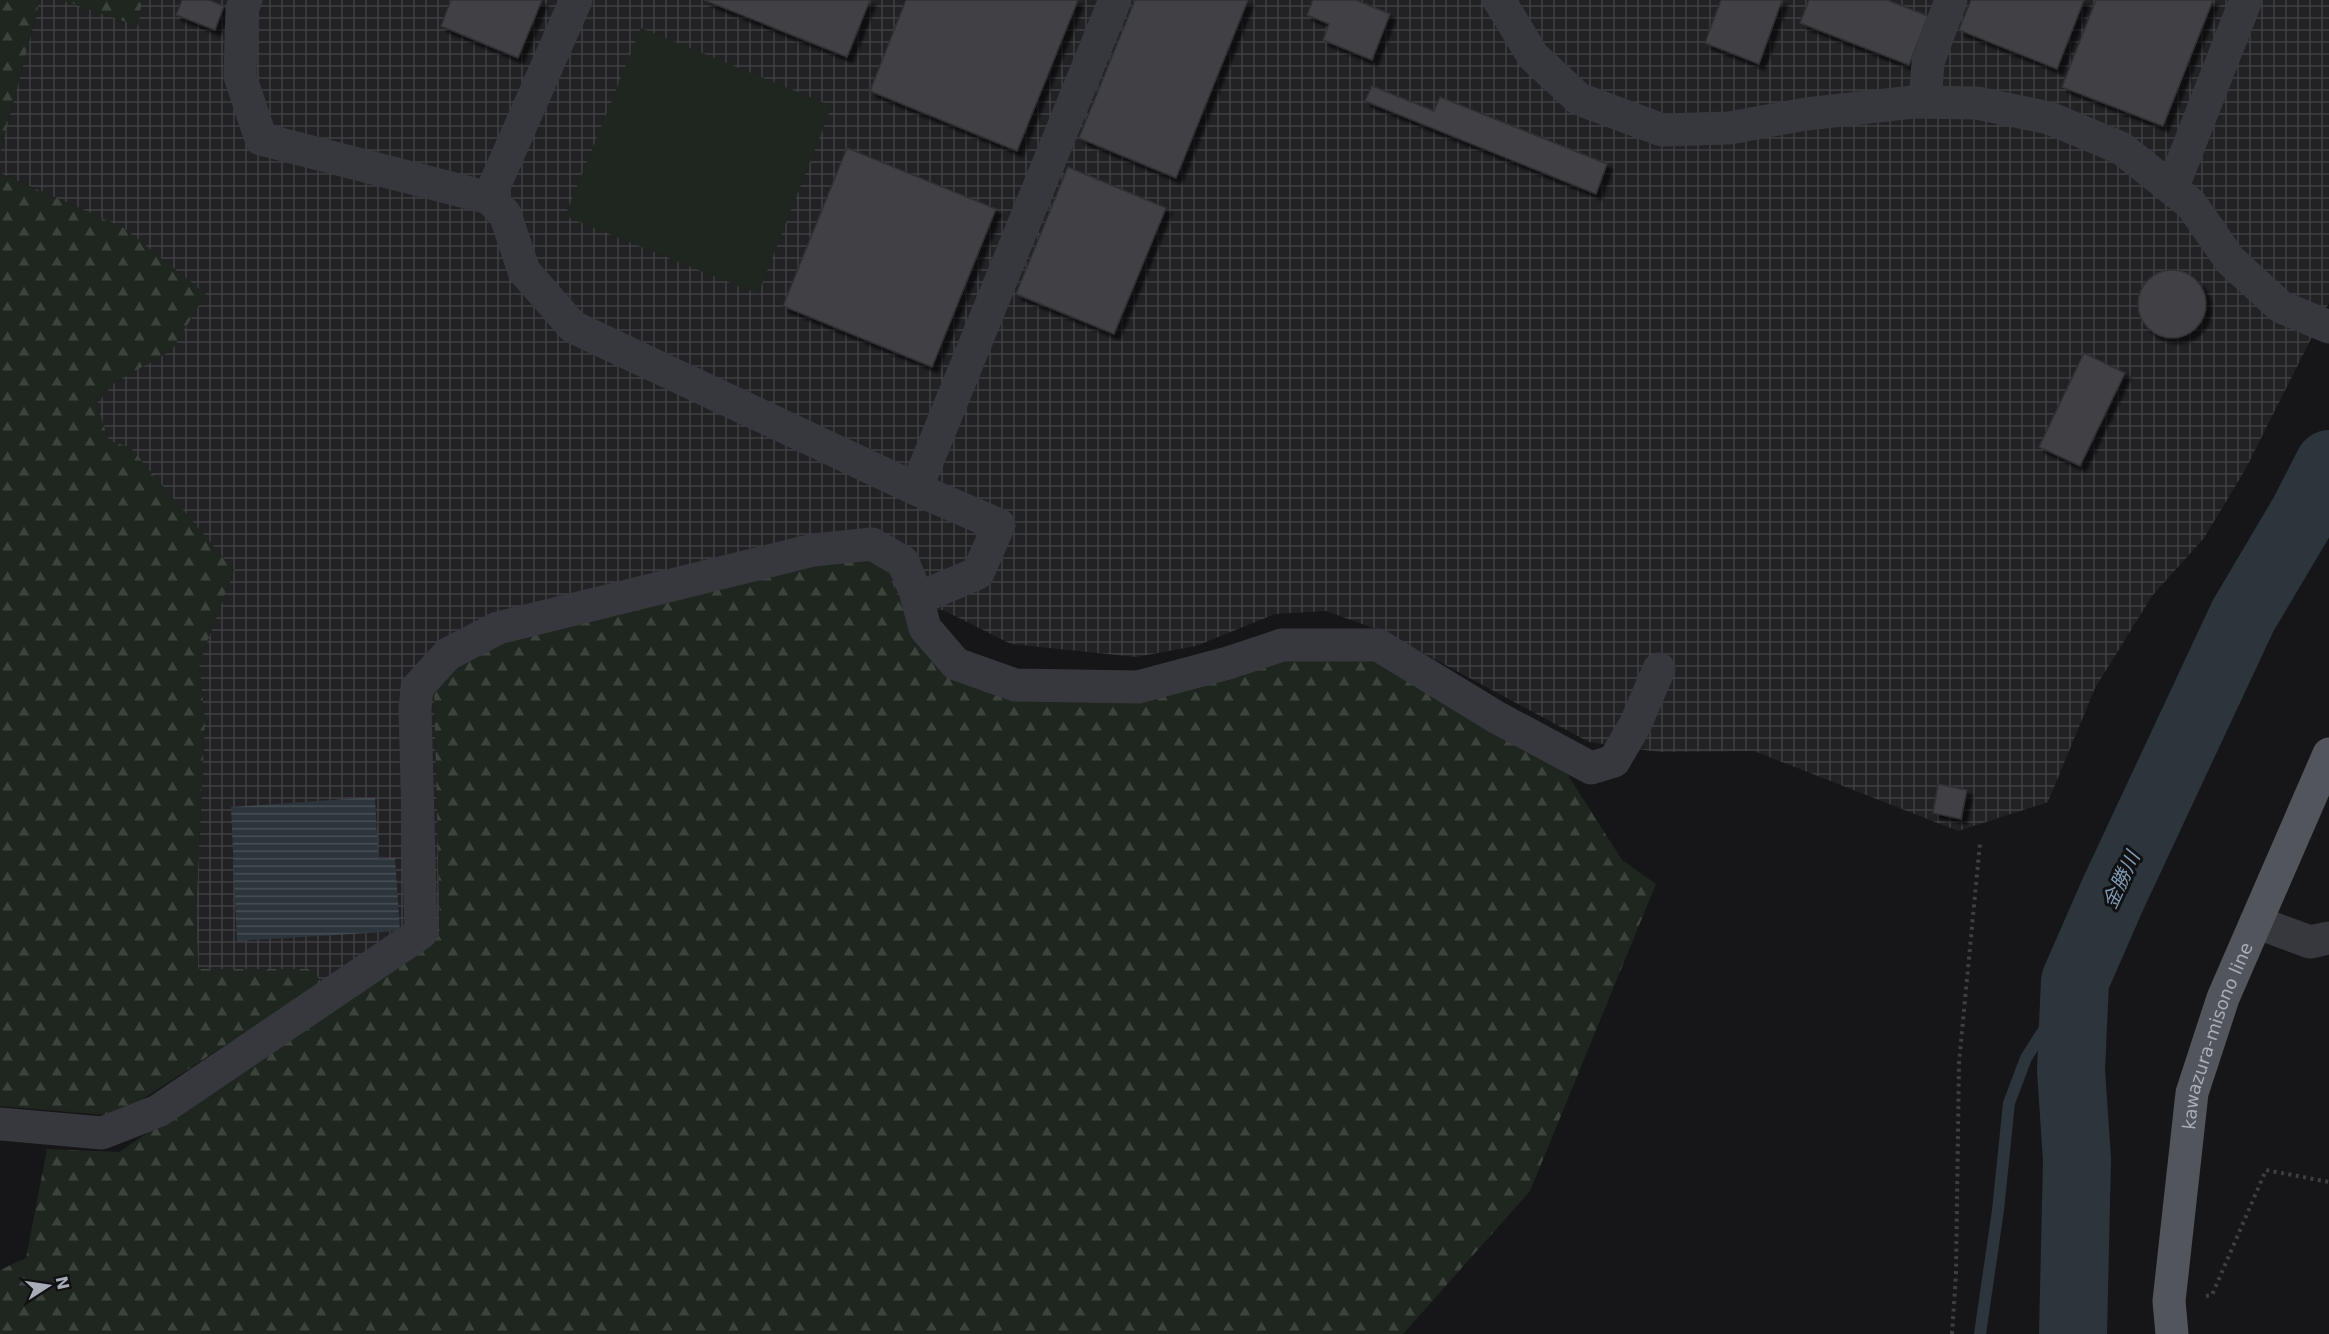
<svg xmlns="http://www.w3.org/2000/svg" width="2329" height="1334" font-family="'DejaVu Sans','Noto Sans JP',sans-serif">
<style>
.industrial{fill:url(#industrial-grid)}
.grass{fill:#1e261f}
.forest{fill:url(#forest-firs)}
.water{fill:url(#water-rules)}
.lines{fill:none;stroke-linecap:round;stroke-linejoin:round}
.stream{stroke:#2c353c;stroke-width:12}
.river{stroke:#2c353c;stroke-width:68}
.building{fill:#404145;stroke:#303034;stroke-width:1.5;filter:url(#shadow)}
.path{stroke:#3d3f44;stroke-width:4;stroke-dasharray:3 4.5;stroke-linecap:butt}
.minor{stroke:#37383d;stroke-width:33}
.major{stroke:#53555c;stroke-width:33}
.labels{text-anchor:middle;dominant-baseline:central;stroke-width:6;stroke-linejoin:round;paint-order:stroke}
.street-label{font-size:18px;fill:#a8adb8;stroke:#111113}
.water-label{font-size:20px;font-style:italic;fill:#7f9bb3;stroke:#111113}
</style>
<defs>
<pattern id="industrial-grid" width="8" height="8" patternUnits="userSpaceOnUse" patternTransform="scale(1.5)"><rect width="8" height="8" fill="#222225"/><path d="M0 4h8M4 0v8" fill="none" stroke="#3f3f43"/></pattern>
<pattern id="forest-firs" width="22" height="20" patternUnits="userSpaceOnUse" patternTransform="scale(1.5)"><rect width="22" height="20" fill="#1e261f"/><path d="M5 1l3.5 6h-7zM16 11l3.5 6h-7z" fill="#3c433d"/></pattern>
<pattern id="water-rules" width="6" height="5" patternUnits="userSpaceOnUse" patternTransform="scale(1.5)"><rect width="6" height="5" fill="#2c353c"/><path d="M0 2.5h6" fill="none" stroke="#485056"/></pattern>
<filter id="shadow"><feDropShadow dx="5.5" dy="5.5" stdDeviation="1.5" flood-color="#0009"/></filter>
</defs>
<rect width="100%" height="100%" fill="#161618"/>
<path class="industrial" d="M40,0h22l76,26 4,-26h2187v303l-84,167 -41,68 -52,58 -57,92 -47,114 -90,29 -204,-80 -95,1 -70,-10 -207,-111 -56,-20 -51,3 -79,32 -60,11 -125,-13 -68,-34 -38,1 -471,80 6,244 -104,69 -24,-35h-114l-2,-59 9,-189 -6,-57 35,-94 -125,-129 -13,-37 18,-21 58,-33 -48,-122 -124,-55v-20z"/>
<path class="grass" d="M641,28l191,78 -74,188 -193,-78z"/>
<path class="forest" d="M0,0h40l-40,153z
M62,0h80l-4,26z
M0,173l124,55 82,66 -34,56 -58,33 -18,21 13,37 21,6 104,123 -35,94 6,57 -9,189 2,59h114l9,13 -204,134 -117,-10z
M818,558l64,3 23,50 119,87 260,-42 97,6 183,107 58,91 34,24 -126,307 -127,143h-1403v-64l26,-12 21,-109 72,3 321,-217 -6,-244 32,-34 46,-21z"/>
<path class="water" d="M375,797l3,62 17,-1 5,73 -163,10 -6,-134z"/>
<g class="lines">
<path class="stream" d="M1980,1334l18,-124 11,-107 17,-45 49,-77"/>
<path class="river" d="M2073,1334l4,-174 -6,-90 4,-89 38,-87 130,-278 61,-103 25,-49"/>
</g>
<path class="building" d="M182,0h27l15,6 -9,24 -39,-15z
M451,0h91l-24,58 -77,-32z
M704,0h166l-23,57z
M906,0h172l-61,151 -147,-60z
M1135,0h113l-72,178 -97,-40z
M1313,0h43l34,14 -18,46 -49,-20 6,-16 -22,-9z
M1721,0h61l-23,64 -54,-21z
M1809,0h78l41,16 -19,49 -109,-42z
M1971,0h113l-27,69 -98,-39z
M2096,0h117l-50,126 -101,-39z
M1372,86l62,25 6,-14 167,67 -11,30 -231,-93z
M847,148l149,61 -64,158 -149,-61z
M1068,167l98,41 -52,126 -98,-40z
M2138 304a34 34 0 1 1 68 0a34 34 0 1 1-68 0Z
M2084,353l41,20 -45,93 -41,-19z
M1938,784l29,6 -6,29 -28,-6z"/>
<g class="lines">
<path class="path" d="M2206,1296l6,-1 54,-125 63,12
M1952,1334l4,-60 3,-211 21,-220"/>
<path class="minor" d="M246,0l-4,9 -2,67 21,63 228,59
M576,0l-87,198 16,16 19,57 49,56 343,162 83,36 -21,48 -61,26
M1499,0l34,56 46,43 83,31 67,-2 77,-14 107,-12 64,1 72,15 72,30 70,56 39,56 51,47 48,20
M1925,102l3,-40 23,-62
M2172,189l74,-189
M916,489l199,-489
M2256,922l54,20 19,-4
M0,1124l102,9 56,-22 263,-178 -6,-224 2,-21 31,-34 50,-26 315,-78 59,-6 31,18 12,29 10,37 31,36 59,21 123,2 90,-24 54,-18h96l118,72 95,51 23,-7 21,-36 24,-56"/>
<path class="major" id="s1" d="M2172,1334l-3,-33 23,-208 31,-95 106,-244"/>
</g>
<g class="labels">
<g class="street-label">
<text stroke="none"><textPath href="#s1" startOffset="304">kawazura-misono line</textPath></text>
</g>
<g class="water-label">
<text transform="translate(2121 880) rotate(-65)">金勝川</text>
</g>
</g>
<g transform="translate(48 1286) rotate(78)" stroke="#111113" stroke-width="4.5" paint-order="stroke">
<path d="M0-4.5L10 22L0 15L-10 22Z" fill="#a8adb8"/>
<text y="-9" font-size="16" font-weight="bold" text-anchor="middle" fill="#a8adb8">N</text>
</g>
</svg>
